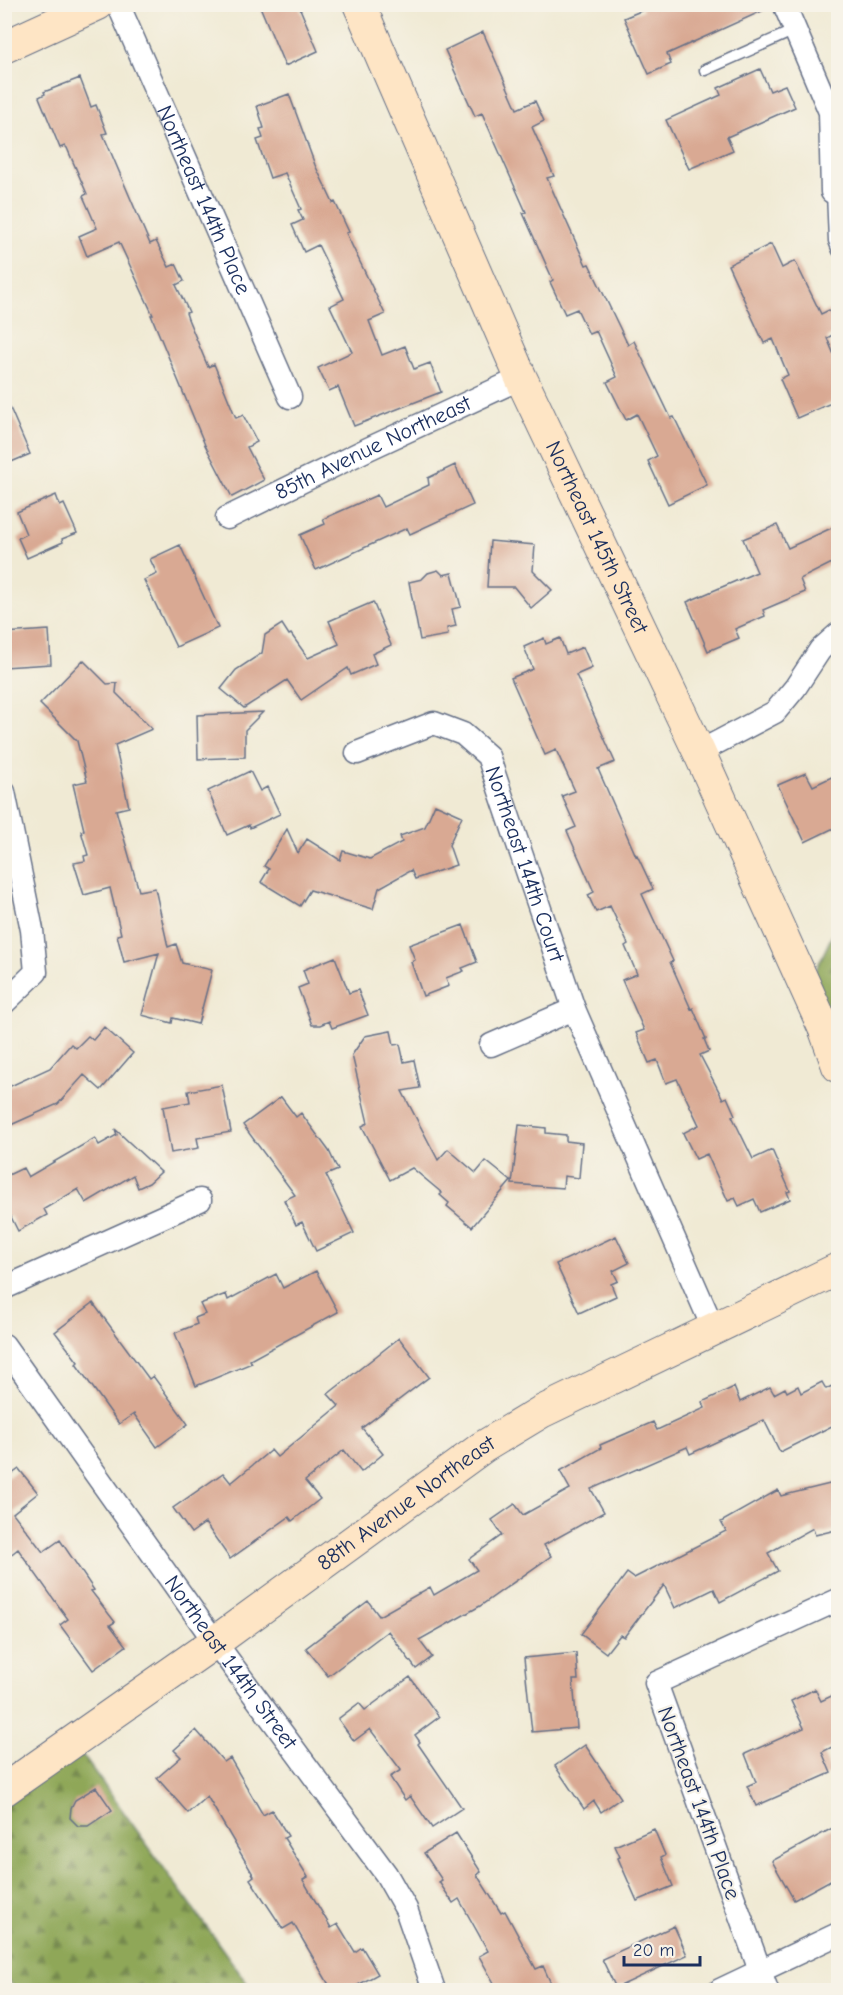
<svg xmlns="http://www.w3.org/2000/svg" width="843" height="1995" font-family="'Comic Neue',sans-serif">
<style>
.forest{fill:url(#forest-firs);stroke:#556b5c;stroke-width:1.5}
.building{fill:#d9a993}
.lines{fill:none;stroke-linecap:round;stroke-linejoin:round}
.lane-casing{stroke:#667087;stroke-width:13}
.street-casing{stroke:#667087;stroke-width:25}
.secondary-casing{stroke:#667087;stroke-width:34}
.lane{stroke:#fff;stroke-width:10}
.street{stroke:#fff;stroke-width:22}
.secondary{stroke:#fee5c5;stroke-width:32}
.labels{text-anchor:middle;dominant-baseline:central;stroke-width:4.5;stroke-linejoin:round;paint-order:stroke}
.street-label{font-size:22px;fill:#1b2f5e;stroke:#f7f3e8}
</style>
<defs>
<pattern id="forest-firs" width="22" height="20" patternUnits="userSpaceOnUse" patternTransform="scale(1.5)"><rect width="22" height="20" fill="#8fa759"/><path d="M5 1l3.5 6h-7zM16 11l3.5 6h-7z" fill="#74884d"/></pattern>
</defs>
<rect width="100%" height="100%" fill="#f7f3e8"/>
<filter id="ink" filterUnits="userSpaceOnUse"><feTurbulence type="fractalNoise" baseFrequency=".0167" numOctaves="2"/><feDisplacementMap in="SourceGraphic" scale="12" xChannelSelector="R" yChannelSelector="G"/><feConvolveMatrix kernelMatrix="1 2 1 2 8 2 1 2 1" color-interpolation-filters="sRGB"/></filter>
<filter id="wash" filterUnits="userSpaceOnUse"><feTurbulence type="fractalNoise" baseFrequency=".008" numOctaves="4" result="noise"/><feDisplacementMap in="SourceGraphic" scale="24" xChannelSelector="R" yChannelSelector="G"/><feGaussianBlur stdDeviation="1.35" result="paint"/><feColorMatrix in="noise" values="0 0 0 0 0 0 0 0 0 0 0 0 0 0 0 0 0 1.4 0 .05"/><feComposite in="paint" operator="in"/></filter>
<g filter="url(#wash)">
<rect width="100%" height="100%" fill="#f0ead4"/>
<path class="forest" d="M838,923v145l-32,-77z
M73,1742l179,248h-236l-11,-13 -1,-187z"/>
<g id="blocks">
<path class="building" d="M259,4h39l20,47 -33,15z
M640,4h131v3l-104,47 4,10 -22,10 -25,-56 19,-8z
M483,32l34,77 18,-8 9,20 -12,6 22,49 -7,2 39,87 3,-1 39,81 6,-4 37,77 3,-1 33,68 -39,19 -20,-43 9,-5 -20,-42 -11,6 -19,-38 10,-5 -21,-46 -7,3 -12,-25 -12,5 -15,-32 3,-2 -30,-67 3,-1 -44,-99 -7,3 -30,-66z
M760,69l10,22 15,-6 10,22 -68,30 6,13 -44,19 -23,-49 55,-25 -3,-7z
M80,78l11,29 5,-2 11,28 -4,1 47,110 6,-3 13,26 7,-3 8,17 -8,4 13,27 -3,1 2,6 20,48 6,-3 22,54 7,-3 14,27 -10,5 17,33 -32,17 -27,-52 -54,-130h2l-34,-73 -32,14 -8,-20 18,-8 -14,-32 4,-2 -20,-46 -2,-2 -5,2 -21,-51 6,-3 -1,-2z
M289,94l26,71 18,38 2,-1 14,30 -3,1 39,81 -16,7 13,34 23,-9 9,23 16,-6 11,29 -87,34 -16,-39 -9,4 -11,-23 34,-16 -22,-46 14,-7 -26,-54 -14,7 -12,-27 11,-5 -5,-10 3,-1 -16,-36 -15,5 -13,-38 6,-2 -3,-9 4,-1 -7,-22z
M771,244l11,24 13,-7 26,53 8,-4 9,20v2l-11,6 11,26v36l-41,18 -17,-39 8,-4 -15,-36 -9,4 -36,-78z
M4,394l26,60 -26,11z
M455,465l18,40 -63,29 -3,-6 -91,42 -16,-35 25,-11 -2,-5 54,-24 6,12 46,-22 -1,-7z
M56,495l4,11 4,-2 13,29 -15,6 1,3 -36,16 -9,-20 8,-4 -9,-22z
M777,525l11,23 50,-23v35l-38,19 5,13 -42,18 2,6 -30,13 4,9 -31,13 -21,-49 70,-30 -14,-33z
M490,541l45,4 -2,26 19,19 -21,18 -17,-21h-27z
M180,545l38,83 -42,19 -32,-67 13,-6 -7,-15z
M438,570l5,5 9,-2 9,34 -9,2 4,17 -9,2 1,7 -28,5 -11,-58 13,-3 6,-6z
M373,602l18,43 -19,9 4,10 -25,11 -3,-7 -47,32 -14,-20 -43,28 -23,-19 15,-19 26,-17 3,-18 17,-11 7,11 2,-1 17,24 31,-14 -10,-23z
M49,630l2,34 -47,3v-34z
M544,638l2,6 14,-6 6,16 17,-7 9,21 -16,7 39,87 -17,7 38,87 1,-1 16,34 -11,5 31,67 -3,1 21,47 2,-1 13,31h-2l5,12 -9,4 23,44 4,-2 8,18 -3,1 21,43 19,-9 18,41 -3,1 3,7 -30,13 -6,-13 -15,7 -4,-8 -7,3 -21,-47 -11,5 -13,-26 16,-8 -22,-46 -11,4 -9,-23 -8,3 -13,-30 8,-3 -22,-50 15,-6 -12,-28 3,-2 -18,-38 -14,6 -8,-17 6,-3 -27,-61 9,-4 -14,-31 13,-5 -19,-41 -11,5 -34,-77 22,-9 -9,-22z
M83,660l24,24 10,-1 -1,10 36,36 -37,16 14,62 -13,3 23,81 16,-3 13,59 8,-3 6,19 30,7 -14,54 -25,-6 -1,5 -30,-8 17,-62 -35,9 -7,-27 4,-1 -11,-46 -26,7 -10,-32 11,-2 -1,-5 4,-1 -7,-24 3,-1 -11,-46 14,-3 -10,-40 -37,-37z
M263,712l-18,18v27l-47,2 -1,-44z
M250,771l10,20 7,-4 13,27 -30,14 -1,-3 -22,10 -19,-44z
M806,773l7,13 25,-12v52l-33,16 -27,-57z
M435,804l27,12 -13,29 7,20 -41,14 -4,-9 -32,18 -6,21 -63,-19 -10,16 -39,-24 8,-13 -5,-3 23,-37 11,24 9,-14 33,21 3,-9 27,8 32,-17 -2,-6 25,-9z
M463,925l14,37 -15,6 2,3 -18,7 3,8 -26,10 -12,-34 4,-2 -6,-15z
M335,957l14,36 9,-3 10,25 -36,13 -3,-7 -9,4h-8l-14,-37 10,-4 -5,-14z
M104,1027l29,26 -32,37 -17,-15 -26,29 -54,24v-39l46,-21 21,-24 5,4 12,-12 5,4z
M391,1031l3,14 6,-1 4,18 10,-2 6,28 -18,3 36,69 10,-11 28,24 10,-12 25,20 -39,46 -25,-21 2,-3 -9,-8 2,-2 -30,-25 -22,12 -28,-54 6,-3 -16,-68 13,-19z
M222,1085l9,47 -34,6 2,10 -28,5 -8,-46 27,-5 -2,-11z
M281,1097l15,20 5,-4 28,38 9,19 -12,5 28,58 -38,18 -14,-29 -6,3 -12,-25 11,-5 -52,-70z
M519,1125l27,3v5l20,2v6l16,2 -3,35 -15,-2 -1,12 -51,-4z
M115,1129l46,43 -12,11 -11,5 -5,-13 -47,28 -8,-14 -34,20 3,6 -29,16 -8,-16 -6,3v-41l19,-9 5,9 67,-39 4,7 18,-10z
M616,1236l13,27 -16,8 5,10 -7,3 5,12 -37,17 -23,-49z
M316,1271l22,41 -88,48 2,3 -56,23 -21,-53 22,-9 -2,-6 10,-4 -5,-10 26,-10 2,6 48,-26 7,14z
M93,1303l56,76 4,-3 35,48 -31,23 -23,-33 -15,10 -43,-60 2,-2 -23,-30z
M399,1338l30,39 -67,51 21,26 -22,18 -17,-22 -39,31 15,18 -28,22 -3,-4 -59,42 -25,-36 -14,10 -18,-25 50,-35 8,10 40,-33 6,7 62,-51 -11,-12z
M822,1382l4,7 12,-6v40l-58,29 -16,-32 -74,34 -3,-7 -96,42 13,23 -60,33 7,11 -71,50 -61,34 13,17 -16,12 -28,-38 -60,45 -22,-28 62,-47 11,15 51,-29 4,8 43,-25 -8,-11 33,-24 -10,-15 23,-16 8,11 47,-26 -10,-18 41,-23 -1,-3 53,-23 4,8 48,-22 -3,-6 32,-15 6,15 30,-15 4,7 11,-6 2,4 11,-6 3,7z
M19,1469l19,24 -25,20 30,39 17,-12 34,50 -3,1 24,31 -5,3 16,21 -33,24 -33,-45 8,-6 -50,-70 -14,11v-80z
M838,1482v37l-4,1 2,10 -21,5 -2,-7 -45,25 10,18 -58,31 -6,-13 -39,19 -11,-23 -40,52 -4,-2 -14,18 -25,-19 46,-61 7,5 92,-47 -5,-9 57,-32 3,6z
M576,1653l2,27h-5l4,48 -45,4 -8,-74z
M410,1677l29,40 -24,18 5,7 -2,2 44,64 -30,20 -22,-32 -5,4 -15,-23 11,-7 -31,-41 -16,12 -16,-22 21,-16 6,7z
M815,1689l6,12 17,-8v51l-16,8 9,21 -75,33 -9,-20 9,-4 -11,-28 59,-26 -13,-27z
M196,1730l28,32 6,-4 33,57 9,-5 16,26 -4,2 24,39 -5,3 28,48 7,-4 17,28 7,-5 16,27 -29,16h-17l-39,-67 -10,6 -33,-50 4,-3 -47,-80 -19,17 -31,-35 24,-21 -7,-7z
M585,1745l36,53 -20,14 -7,-11 -10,8 -29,-43z
M96,1787l16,23 -24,16h-10l-8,-8 1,-10 4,-8z
M838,1825v51l-44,24 -22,-39z
M654,1829l11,26 -4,2 12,29 -36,15 -19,-43 2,-1 -5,-11z
M456,1833l25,39 -4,3 24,38 4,-2 31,58 7,-3 11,24h-56l-19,-34 9,-5 -29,-52 -6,4 -14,-21 3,-2 -18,-27z
M674,1926l13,29 -71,33 -14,-29z"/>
</g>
</g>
<g filter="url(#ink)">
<use href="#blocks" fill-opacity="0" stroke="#667087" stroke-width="1.5"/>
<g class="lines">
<g class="lane-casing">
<path id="lane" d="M705,70l90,-40
M832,192l2,49 4,10"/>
</g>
<g class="street-casing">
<g id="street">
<path id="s1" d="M118,4l172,393"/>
<path d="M784,4l46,108 2,80"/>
<path id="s2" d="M227,518l141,-69 153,-71"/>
<path d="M699,752l76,-40 20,-24 25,-38 18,-16"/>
<path id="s3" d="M357,753l77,-30 29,11 25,22 86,253 140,321"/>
<path d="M4,792l28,138 4,42 -32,31"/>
<path d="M491,1045l83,-36"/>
<path d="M4,1288l196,-88"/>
<path id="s4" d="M4,1345l211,297 171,232 20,35 28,81"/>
<path d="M720,1990l118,-56"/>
<path d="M767,1990l-111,-307 182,-83"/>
</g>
</g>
<g class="secondary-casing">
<g id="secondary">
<path id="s5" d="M359,4l162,374 178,374 126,278 13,36"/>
<path d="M4,47l94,-43"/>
<path id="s6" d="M4,1790l211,-148 268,-195 58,-35 297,-143"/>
</g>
</g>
<use href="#lane" class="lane"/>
<use href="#street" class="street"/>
<use href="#secondary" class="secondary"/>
</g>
</g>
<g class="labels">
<g class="street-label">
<text stroke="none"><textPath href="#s1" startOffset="214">Northeast 144th Place</textPath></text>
<text stroke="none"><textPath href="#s2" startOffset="162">85th Avenue Northeast</textPath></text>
<text stroke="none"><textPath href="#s5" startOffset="584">Northeast 145th Street</textPath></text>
<text stroke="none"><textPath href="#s3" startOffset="261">Northeast 144th Court</textPath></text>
<text stroke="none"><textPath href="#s6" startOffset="494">88th Avenue Northeast</textPath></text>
<text stroke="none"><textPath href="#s4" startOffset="390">Northeast 144th Street</textPath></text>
<text transform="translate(699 1803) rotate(70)">Northeast 144th Place</text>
</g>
</g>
<rect width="843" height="1995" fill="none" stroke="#f7f3e8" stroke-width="24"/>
<path d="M624 1956v9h76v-9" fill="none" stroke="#1b2f5e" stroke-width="3"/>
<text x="633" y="1956" font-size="18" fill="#1b2f5e" stroke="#f7f3e8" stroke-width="4.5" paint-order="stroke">20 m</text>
</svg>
